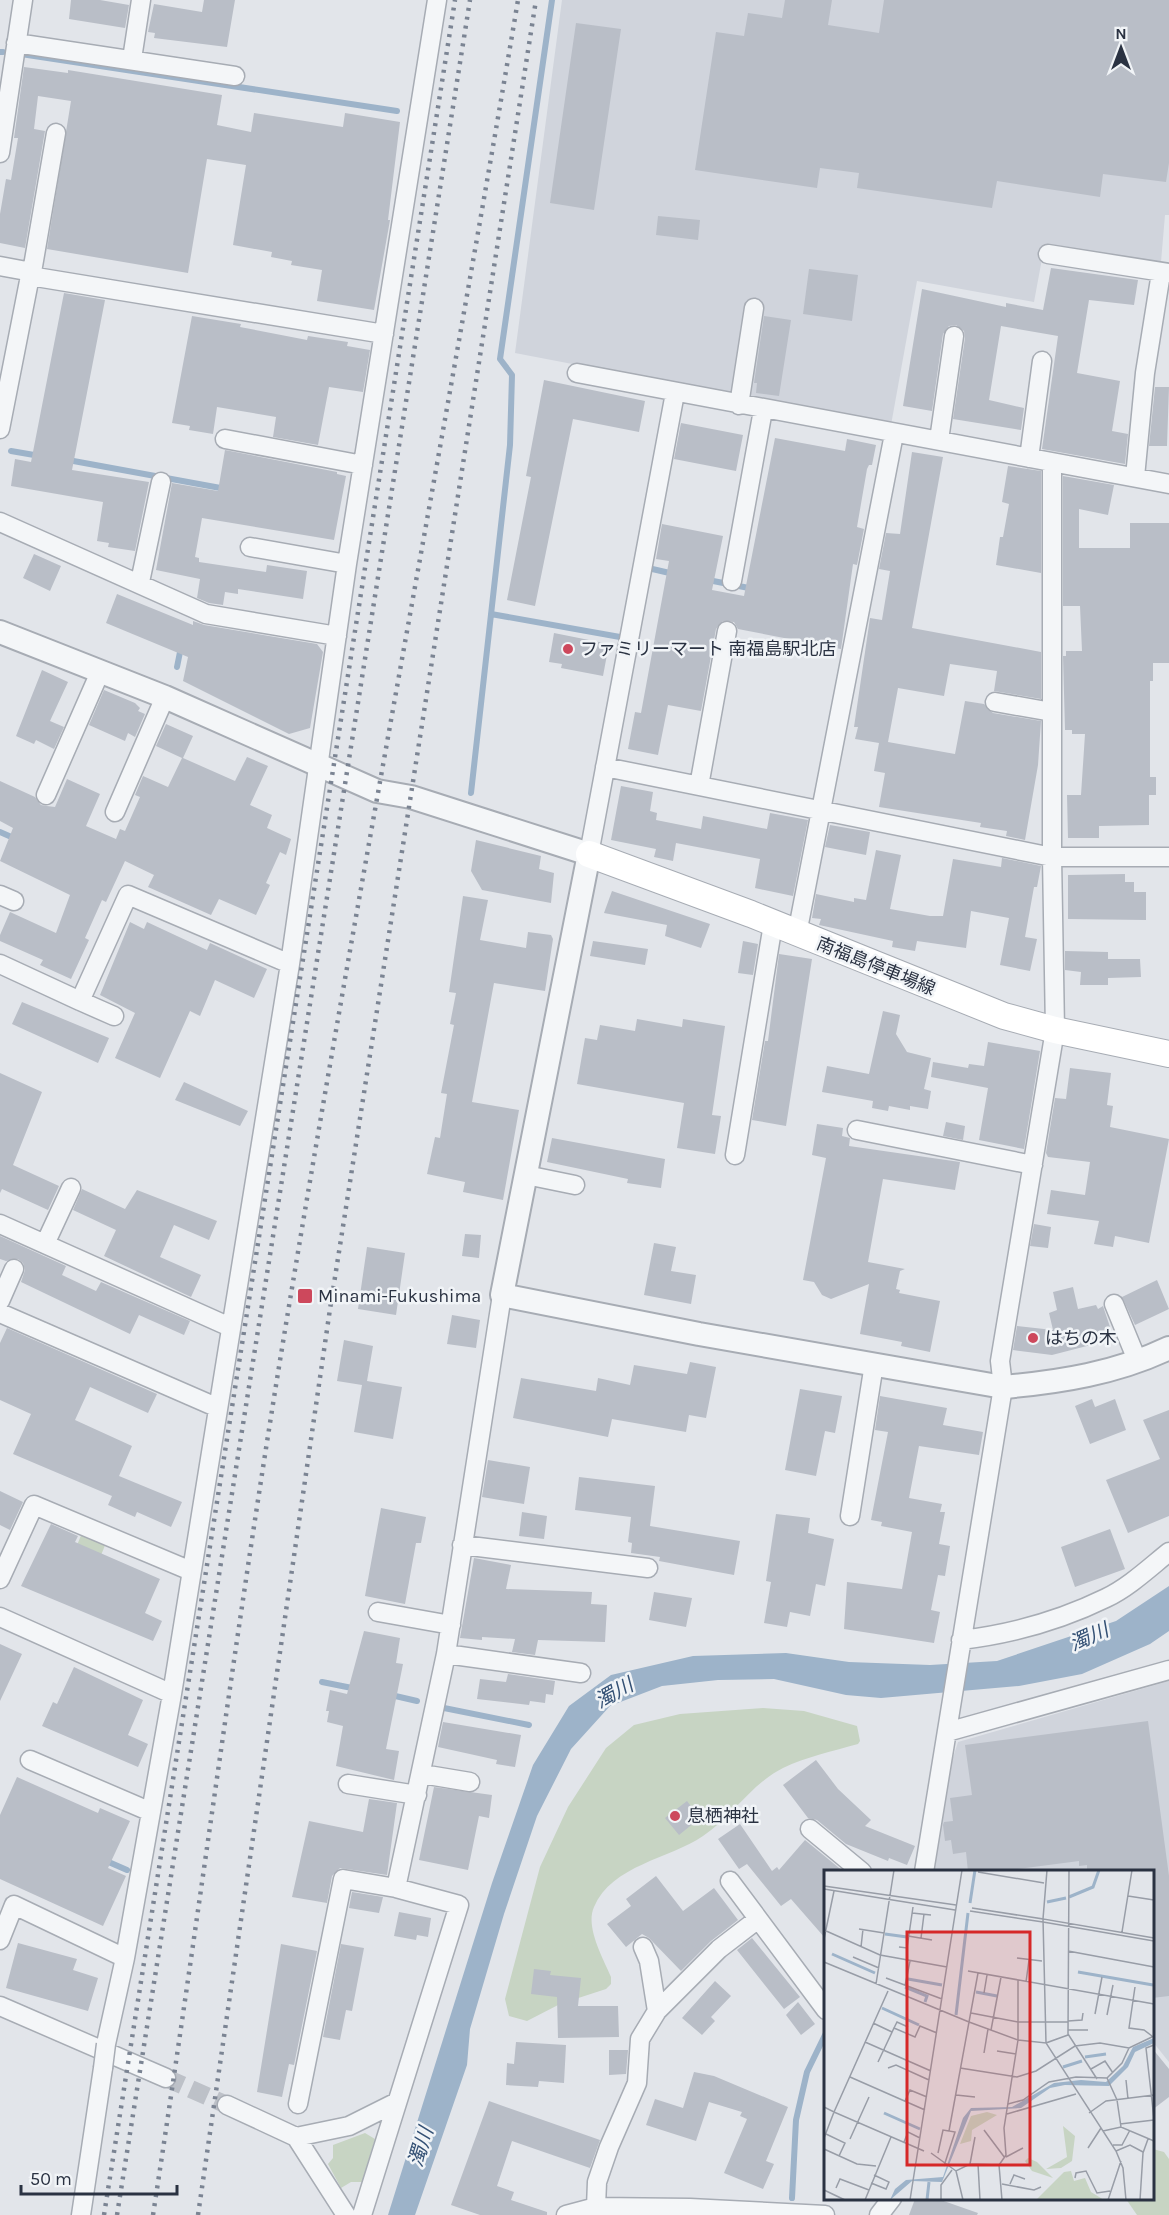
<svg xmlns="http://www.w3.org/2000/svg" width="1169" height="2215" font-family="Karla,'Noto Sans JP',sans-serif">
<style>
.built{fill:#d0d4dc}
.green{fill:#c7d4c3}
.water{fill:#9db3c9}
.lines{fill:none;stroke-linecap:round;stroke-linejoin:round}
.stream{stroke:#9db3c9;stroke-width:6}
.building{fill:#b9bec7}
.minor-tunnel{stroke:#bdc1c8;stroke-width:18;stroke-dasharray:18 9;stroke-linecap:butt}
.minor-casing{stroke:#a7acb4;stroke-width:21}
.tertiary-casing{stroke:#a7acb4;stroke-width:26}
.secondary-casing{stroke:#a7acb4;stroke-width:28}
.minor{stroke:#f4f6f8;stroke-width:18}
.tertiary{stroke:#f4f6f8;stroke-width:22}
.secondary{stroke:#fff;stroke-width:26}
.rail{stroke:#7b8493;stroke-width:4.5;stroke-dasharray:3 6;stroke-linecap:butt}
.minor-bridge-casing{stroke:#a7acb4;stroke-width:21;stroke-linecap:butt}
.minor-bridge{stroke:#f4f6f8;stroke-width:18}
.poi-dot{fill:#cd485c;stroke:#f1f4f7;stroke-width:2}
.labels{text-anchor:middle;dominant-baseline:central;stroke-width:5;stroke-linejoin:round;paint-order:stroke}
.poi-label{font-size:18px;fill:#2a3242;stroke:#f1f4f7;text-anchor:start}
.street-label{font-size:18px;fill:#2a3242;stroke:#f1f4f7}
.water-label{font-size:20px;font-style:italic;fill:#345175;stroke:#f1f4f7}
.inset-river{fill:none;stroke:#9db3c9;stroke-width:3}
.inset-road{fill:none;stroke:#989da7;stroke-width:1.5}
.view{fill:#d62828;fill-opacity:0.15;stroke:#d62828;stroke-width:3}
.inset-edge{fill:none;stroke:#2a3242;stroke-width:3}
</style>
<rect width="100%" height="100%" fill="#e2e5ea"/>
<path class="built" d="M562,0h607v215h-4l-4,47 -117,-14 -10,54 -117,-21 -26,144 -376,-72z
M1169,1681v381l-16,-20 -1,-170h-218l15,-102 9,-28z"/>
<path class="green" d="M82,1533l24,10 -16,39 -24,-10z
M763,1708l41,3 53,15 3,15 -2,3c-25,7 -52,13 -75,24 -32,16 -50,48 -80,68 -34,23 -91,29 -109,71 -9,20 9,51 17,70v7l-5,5 -46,15 -33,17 -18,-5 -4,-17 35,-132 28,-60 38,-59 28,-23 46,-11z
M365,2133l10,6 -13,43h-11l-10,6 -13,-24 5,-6v-13z
M1153,2149l11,3 5,7v56h-32l-11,-16 26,-1z"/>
<path class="water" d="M1169,1586v45l-19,13 -68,30 -63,12 -138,12 -35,-3 -72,-16 -56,1 -56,6 -52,20 -39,43 -34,67 -33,98 -34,115 -3,36 -52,150h-27l104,-332 41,-118 36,-59 42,-31 82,-19 93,-3 63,9 81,3 67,-4 119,-40z"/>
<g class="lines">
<path class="stream" d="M0,52h3
M21,54l376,57
M11,451l29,5
M68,460l158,29
M648,568l26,6
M708,580l46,9
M491,614l129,23
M177,667l4,-20
M471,793l39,-348 2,-70 -12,-16 52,-359
M0,832l16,7
M322,1682l35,7
M391,1695l26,6
M444,1708l85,17
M104,1860l23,10
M792,2198l4,-78 11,-48 19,-39"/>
</g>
<path class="building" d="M71,0h29l29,5 -4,23 -56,-9z
M204,0h31l-8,47 -73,-9 1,-5 -7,-1 6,-28 48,8z
M785,0h47l-4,25 51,8 5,-33h285v163l-3,19 -63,-8 -3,23 -103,-16 -5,27 -135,-20 2,-15 -39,-5 -3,20 -122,-18 21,-138 28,4 4,-23 34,5z
M576,23l45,6 -27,181 -44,-7z
M24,67l44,6v-3l154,25 -5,30 34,7 3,-19 89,14 2,-14 55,9 -12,98h2l-16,90 -57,-9 5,-31 -31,-5 1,-4 -21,-4 1,-5 -39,-7 13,-80 -39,-6 -19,114 -141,-24 24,-148 -33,-5 -4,33 11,2 -20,117 -25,-5v-29l6,-35 5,1 7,-42h-4z
M658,216l42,4 -2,20 -42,-5z
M1051,268l87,12 -4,25 -45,-5 -12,73 43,8 -8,50 16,3 -3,30 -83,-15 16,-113 -57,-10 -12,74 35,8 -3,22 -68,-11 12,-81 -1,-7 -8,-6 -7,1 -6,8 -11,77 -29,-5 19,-117 84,18v-4l37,7z
M809,269l49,6 -6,46 -49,-7z
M64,293l41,7 -33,170 77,12 -14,69 -27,-4 1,-4 -12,-2 6,-39 -92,-16 4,-27 16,3z
M192,316l49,8 -1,3 67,13 1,-4 40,6 -1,4 23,4 -7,42 -34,-5 -11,58 -45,-8 3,-20 -59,-10 -4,27 -24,-4 1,-4 -18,-3z
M764,316l27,4 -12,76 -23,-3 1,-10h-3z
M544,380l101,21 -6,31 -66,-13 -38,187 -28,-6 24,-123 -5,-1z
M1155,387h14l-2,59h-18z
M681,423l62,12 -7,36 -62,-12z
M775,438l70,13 2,-12 29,6 -4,20h-3l-2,4 -10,58 7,2 -7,36 -4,-1 -12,85 -103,-20 -4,-7 -11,-1 -7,8 -15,82 -33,-6 -10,50 -30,-6 7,-37 6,1 28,-152 -13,-2 6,-35 61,12 -11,54 32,6z
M225,450l112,22v2l9,2 -12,64 -132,-22 -7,39 4,1v4l67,10 1,-7 40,6 -4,28 -65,-10v5l-13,-2 -2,13 -14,-2 -12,-5 3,-19 -44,-9 16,-87 46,8z
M912,452l31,5 -31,171 129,24v47l-47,-8 3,-20 -47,-7 -6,32 -46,-8 -10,54 67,12 10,-53 19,3 9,9 48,8 -3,44 -13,75 -19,-4 1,-5 -27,-4 1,-4 -102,-16 6,-34 -11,-2 5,-28 -24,-4 3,-12h-4l16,-109 12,2 8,-49 -11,-2 7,-36 14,1z
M1008,466l33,5v102l-45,-8 4,-28h3l6,-33 -7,-2z
M1063,476l51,9 -6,30 -29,-6v39h51v-25h39v140h-16v18h-3v96h6v18h-7v30l-50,1v12h-31l-1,-43h14l4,-61h-13v-4h-7l-2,-74h3v-5h16l-2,-45h-17z
M34,554l27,12 -11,25 -27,-13z
M117,594l76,31v-4l11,4 113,19 6,8 -13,76 -21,6 -106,-53 5,-24 -82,-34z
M554,633l55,11 -6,32 -42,-8 1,-4 -13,-2z
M42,670l26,12 -18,39 14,6 -10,22 -18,-9 -2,4 -18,-8z
M104,690l31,13 5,5 -2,3 7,3 -10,23 -7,-4 -3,8 -36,-16z
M166,724l27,12 -10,22 52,23 12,-24 21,9 -18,39 22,10 -5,13 24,11 -5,16 -6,-3 -14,31 4,2 -14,30 -37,-16 -8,16 -63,-28 6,-12 -29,-14 -19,41 -4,-2 -17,38 4,2 -18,39 -31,-14 3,-5 -43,-19v-6l10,-23 46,21 14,-38 -70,-34 13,-33 -13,-7v-40l35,16 6,8 6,1 8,1 12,-28 33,15 -14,32 30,13 4,-10 5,2 15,-34 -5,-2 8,-19 25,11 14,-29 -26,-12z
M621,786l32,6 -3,19 7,2 -1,7 45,9 2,-13 64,13 3,-16 38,7 -15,76 -38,-8 5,-29 -84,-16 -3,18 -19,-4 2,-8 -45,-9z
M830,825l40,7 -4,23 -41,-8z
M476,840l65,16 -2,13 15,4 -3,30 -69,-13 -11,-19z
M876,850l25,5 -11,54 40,7h13l10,-57 48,8 1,-9 39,8 -4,21h-3l-9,50 12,2 -7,32 -30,-6 9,-47 -38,-7 -5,37 -49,-7 -2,10 -23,-4 1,-6 -74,-16 2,-6 -9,-1 4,-24 38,8v-4l12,2z
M1125,874v8h9v10h12v28l-78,-1v-44z
M612,891l98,33 -9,24 -36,-12 2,-11 -63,-12z
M463,896l25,4 -8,40 46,8 2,-16 23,3 2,4 -8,52 -51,-8 -22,119 47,8 -16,90 -40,-8 2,-10 -38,-8 8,-37 5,1 7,-44 -6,-1 13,-68 -4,-1 6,-31 -7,-1z
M130,922l14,7 3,-7 60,28 3,-7 57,26 -13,29 -39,-18 -15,36 -10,-5 -30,67 -45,-20 20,-45 -35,-18z
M593,941l55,8 -3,16 -55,-9z
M743,941l15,3 -5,31 -15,-2z
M1065,951l43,1v7h32l1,18 -33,1v7h-28l1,-13 -16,-2z
M779,954l33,5 -26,167 -34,-6 13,-79h3z
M22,1002l87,36 -11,25 -86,-39z
M883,1011l17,4 -4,19 11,18 24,6 -7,31 7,2 -3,18 -18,-3v4l-21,-4 -1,5 -16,-3 1,-7 -51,-9 5,-26 42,8z
M637,1019l45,8 1,-8 42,7 -13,89 9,1 -6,38 -38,-6 7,-45 -107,-19 8,-46 12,2 3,-15 35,6z
M988,1042l52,9 -16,98 -45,-9 9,-52 -57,-11 2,-15 35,6 1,-4 15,2z
M1070,1068l41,5 -4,32 6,1 -3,21 59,12 -20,104 -34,-7 -2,11 -19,-3 5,-23 -52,-7 4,-24 34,5 5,-33 -42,-5 -2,-4 9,-55 11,1z
M0,1073l42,19 -29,73 46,21 -11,24 -46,-21 -2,4z
M184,1082l64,29 -8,15 -65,-26z
M946,1122l19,4 -2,14 -20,-4z
M817,1124l26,4 -1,8 8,2 -1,8 111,16 -5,28 -72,-11 -15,83 37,7 -5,2 -4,18 4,1 -1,3 41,8 -10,51 -29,-6 1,-4 -42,-8 9,-50 -38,15 -9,-4 -8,-13 -11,-2 23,-122 -14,-3z
M552,1138l113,21 -4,29 -34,-5 1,-4 -81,-17z
M82,1189l43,20 12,-19 80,31 -8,19 -35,-15 -14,32 41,18 -10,22 -87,-41 12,-26 -43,-20z
M1034,1224l17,3 -3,21 -18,-2z
M465,1234l16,1 -2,23 -17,-2z
M0,1236l66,30 -4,9 34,16 5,-9 89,39 -6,14 -45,-20 -9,19 -109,-52 4,-12 -2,-7 -5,-4 -12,2 -6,-2z
M654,1243l22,4 -5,24 25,4 -5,29 -47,-9z
M367,1247l38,6 -9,62 -38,-6z
M1157,1280l12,29 -34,16 -13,-28z
M1073,1287l5,22 18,-4 2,4 5,-3 11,33 -62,16 -39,-5 4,-24 36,4 -4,-17 8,-3 -4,-18z
M452,1315l28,5 -4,28 -29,-4z
M7,1328l150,66 -9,19 -58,-26 -15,33 57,26 -13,30 63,26 -11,25 -34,-15 -2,5 -27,-12 4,-9 -99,-42 18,-40 -31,-14v-57z
M344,1340l29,6 -6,35 35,6 -9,52 -39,-7 8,-47 -25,-4z
M690,1362l26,5 -10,51 -17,-3 -3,17 -74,-13 -4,18 -95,-19 8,-40 75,13 2,-13 32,7 4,-20 53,9z
M800,1389l42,7 -7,37 -10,-2 -9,45 -31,-6z
M880,1396l67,12 -4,17 40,7 -4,23 -60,-9 -10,52 33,6 -2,8h5l-6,32 11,2 -5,30 -7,-1 -7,35 9,2 -6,31 -90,-14 3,-47 55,7 10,-57 -31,-6 1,-4 -11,-2 17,-88 -13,-2z
M1092,1399l3,8 20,-8 11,31 -36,14 -15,-38z
M1169,1410v106l-41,17 -22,-53 54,-21 -17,-39z
M488,1460l42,7 -6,37 -42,-7z
M579,1477l76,9 -5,40 90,15 -6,34 -75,-14 1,-4 -29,-4 1,-10 -4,-1 3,-25 -56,-7z
M0,1491l23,11 -13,28 -10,-5z
M381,1508l45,9 -5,26h-5l-11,61 -40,-8z
M522,1512l25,4 -3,23 -25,-3z
M776,1514l34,4 -2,15 26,6 -9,47 -9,-2 -6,32 -20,-4 -3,15 -23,-4 7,-41 -5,-1z
M51,1524l27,12 -3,6 85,37 -15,34 17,8 -9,20 -132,-55z
M1110,1529l15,40 -50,18 -14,-40z
M474,1558l37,7 -5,24 86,3 -1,12 16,1 -2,37 -67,-2 -3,15 -23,-3 3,-13 -33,-2v3l-22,-2z
M654,1592l38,6 -6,29 -37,-7z
M364,1631l36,7 -4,25 7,1 -17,85 13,2 -5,29 -58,-14 7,-40 -16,-4 2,-11h-3l4,-21 17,4z
M0,1644l22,10 -22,47z
M74,1667l69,33 -15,35 20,9 -10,23 -96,-41 11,-24 4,2z
M508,1674l47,7 -2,14 -7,-1 -1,9 -15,-2 -1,4 -52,-6 3,-20 26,3z
M1148,1721l21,155v120l-17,2v-126h-65v-7l-8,1v-5l-61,8v3h-50l-2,-20 -13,2 -2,-14 -6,1 -2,-16 1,-3 9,-1 -3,-23 22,-3 -7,-50z
M443,1722l78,13 -6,32 -19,-3 1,-4 -59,-13z
M816,1760l22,29 33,31 -6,6 50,20 -8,19 -18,-7 -1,3 -42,-17 -29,-24 -9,-2 -25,-33z
M17,1777l81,36 2,-5 30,13 -22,47 18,8 -23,50 -103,-47v-64z
M434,1787l58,8 -3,23 -10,-2 -11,54 -49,-10z
M369,1799l28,4 -10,72 -47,-7 -8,8 -5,27 -35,-6 17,-76 54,11z
M687,1801l13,17 -21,17 -14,-17z
M740,1824l32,47 5,-4 2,3 26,-30 39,32h-19v66l-34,-39 -10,7 -34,-42 -8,5 -21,-30z
M656,1876l27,35 31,-23 24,32 -27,21 -30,30 -32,-33 -7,-4 -16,13 -19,-23 24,-18 -5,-7z
M352,1892l31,5 -4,16 -30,-5z
M399,1912l32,6 -3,19 -11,-2 -1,5 -22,-4z
M752,1938l48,59 -16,12 -47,-59z
M18,1943l59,16 -4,11 25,8 -10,33 -82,-23z
M281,1944l36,7 -23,114 -5,-1 -7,33 -25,-5z
M341,1944l23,4 -12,63 -6,-1 -6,30 -17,-3z
M534,1969l17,2 -1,4 31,3 -3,28h40l1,31 -61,1 -1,-41 -26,-3z
M715,1981l16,15 -20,21 4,4 -13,14 -20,-17z
M798,2002l17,22 -14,11 -15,-20z
M516,2042l50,3 -2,38 -25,-2 -1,6 -32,-2 1,-22 7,1z
M1152,2048l17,21v28l-17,13z
M609,2050h19l-2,24 -17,1z
M694,2072l20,4 74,31 -22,54 8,3 -11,25 -39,-16 23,-54 -7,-3 2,-4 -33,-10 -13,39 -50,-16 9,-26 28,9z
M489,2101l111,39 -10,28 -78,-27 -15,45 17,6 -3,8 36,12v3h-67l-29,-10z
M915,2199h23l40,14 -1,2h-68z"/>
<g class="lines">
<path class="minor-tunnel" d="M166,2078l61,27"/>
<g class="minor-casing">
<path id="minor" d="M16,43l219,33
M132,59l9,-59
M0,153l23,-153
M1048,254l121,19
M0,266l32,6 -2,4 354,58
M32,272l24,-139
M577,373l592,111
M739,405l15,-97
M0,429l30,-153
M225,439l138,26
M939,440l15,-104
M1029,458l13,-97
M1135,477l10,-104 16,-100
M0,522l206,92 131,22
M250,547l97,17
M732,581l31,-171
M140,582l21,-100
M995,702l57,10
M605,767l447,90h117
M699,786l28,-155
M46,795l54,-123
M115,812l50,-115
M589,854l86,-461
M0,895l14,6
M797,934l97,-500
M0,964l80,37 48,-106 162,69
M80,1001l34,15
M857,1130l176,35
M735,1155l38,-231
M526,1175l49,10
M0,1224l230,103
M45,1244l26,-56
M0,1301l14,-32
M1114,1304l23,56
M0,1313l216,94
M850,1516l24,-152
M462,1545l186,23
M0,1579l34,-74 157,66
M378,1612l73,13
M0,1617l172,77
M961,1640c50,-6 100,-20 145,-42 23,-11 43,-30 63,-46
M446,1654l135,19
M947,1732l222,-62
M30,1760l121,52
M422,1774l48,8
M348,1784l69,11
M810,1829l52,43
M924,1872l79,-485 -3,-26 55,-331 -3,-173v-394
M730,1881l96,129
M0,1940l14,-35 111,53
M0,2006l166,72
M657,2011l62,-62 39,-30
M106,2044l19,-86 47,-264 118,-730 57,-400 90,-564
M298,2104l45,-225 53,9
M227,2105l69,32 50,78
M296,2137l53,-11 48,-24
M596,2207l1,-25 12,-35 28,-64 3,-44 17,-28 -8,-50 -6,-14
M81,2215l22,-147
M362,2215l97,-310 -63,-17 50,-234 56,-359
M566,2215l30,-8 94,1 135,7
M879,2215l13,-17"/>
</g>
<g class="tertiary-casing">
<path id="tertiary" d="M0,632l165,65 212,94 34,6 178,57 -87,441 197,39 304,53c57,-5 114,-14 166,-39"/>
</g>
<g class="secondary-casing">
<path id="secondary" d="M589,854l162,60 253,102 51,14 114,24"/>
</g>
<use href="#minor" class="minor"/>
<use href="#tertiary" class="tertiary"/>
<use href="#secondary" class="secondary"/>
<path class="rail" d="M104,2215l351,-2215
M117,2215l353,-2215
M153,2215c47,-305 86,-611 137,-915 72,-434 155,-866 228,-1300
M198,2215l132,-906 206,-1309"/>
<g class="minor-bridge-casing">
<path id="minor-bridge" d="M103,2068l3,-24"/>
</g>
<use href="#minor-bridge" class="minor-bridge"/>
</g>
<g class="poi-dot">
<circle cx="568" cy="649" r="6"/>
<rect x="297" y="1288" width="16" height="16" rx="3"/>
<circle cx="1033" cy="1338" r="6"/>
<circle cx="675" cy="1816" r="6"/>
</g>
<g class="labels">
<g class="poi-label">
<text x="580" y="649">ファミリーマート 南福島駅北店</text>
<text x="318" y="1296">Minami-Fukushima</text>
<text x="1045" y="1338">はちの木</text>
<text x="687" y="1816">息栖神社</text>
</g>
<g class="street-label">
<text transform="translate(876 966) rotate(22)">南福島停車場線</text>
</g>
<g class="water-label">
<text transform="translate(1089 1637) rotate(-24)">濁川</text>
<text transform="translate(614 1693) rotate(-29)">濁川</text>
<text transform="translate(421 2147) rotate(-73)">濁川</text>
</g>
</g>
<g transform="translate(824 1870)">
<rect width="330" height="330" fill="#e2e5ea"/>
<path d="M163,242l10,3 -25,15 -1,11 -11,3 11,-28zM239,256l12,10 -3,25 -11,7 -15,1 21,-12zM204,288l9,4 16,16 -21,-7 -7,-10zM247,301l3,10 11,-3 6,14 13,8h-68l28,-28z" fill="#c7d4c3"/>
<path d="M330,168v5l-19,9 -7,15 -19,19 -44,-1 -15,3 -29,20 -50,3 -29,71 -30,-1 -22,19 5,-11 11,-9 37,-3 20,-59 8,-10 41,-1 42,-24 27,-3 25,2 17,-16 10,-19z" fill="#9db3c9"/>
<path class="inset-river" d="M245,27l24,-10 6,-17M223,32l19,-4M146,33l5,-33M61,64l22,3M8,84l43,19M254,102l75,13M84,109l34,6M81,117l22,9 -2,6M152,122l21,4M58,138l37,17M132,145l12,-102M261,187l21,-3M239,197l19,-6M60,243l36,16M103,330l2,-18"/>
<path class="inset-road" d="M223,0l-4,49 111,19M245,0l-1,164 29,45M154,2l66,11M0,16l132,19M0,19l131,21M304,26l26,4M146,41l73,11M88,43l19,2M219,52l111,19M35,59l25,4M0,60l56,25 67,12M298,62l10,-62M84,66l24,4M97,68l3,-24M0,69l10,-48M37,77l2,-18M75,77l8,1 6,-41M244,81l86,16M29,87l26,11M193,88l25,3M0,92l145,60M144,101l186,33M62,108l56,21M202,112l3,-22M52,114l18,-114M81,116l5,-25M311,117l-6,41 15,2 8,6M160,123l3,-18M147,143l47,9h50M271,144l7,-37M283,145l6,-30M244,151l14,-1 1,-7M145,152l49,18 28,3 -3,-124 -71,-11M49,153l19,9M70,158l3,-6 11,5M167,160l10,-53M244,160h20M244,165l-22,8 70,108 7,17 3,32M41,172l66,29M330,175l-8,3 8,71M173,181l19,3M160,183l4,-24M54,192l16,-34 21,9 5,-11 17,7M64,198l8,-3 33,15M136,198l57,9 19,-6 39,-25 25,-3 29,5 25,-12M267,199l14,-8 8,12M26,207l75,33M283,208l10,22 4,27M302,210l2,19M132,225l19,2M81,231l5,-11 17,7M184,234l15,-4 26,-18 27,-5 31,1 15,-15 7,-15M0,237l10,5 54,-121M265,243l17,-12 48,-6M183,244l69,-20M296,254l34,-4M160,260l21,28M279,261l18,-4 33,14M2,264l19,9 -6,13M0,268l10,-26 90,39M26,269l19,-42M80,272l4,-10 12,6M289,275h9l8,-15M264,278l13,-20M0,279l33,15 19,2M292,281l14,-6 13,7M107,283l25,18 14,-7 29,1M114,283l5,-23 6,1M182,287l17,-9M146,294l5,-27M154,294l2,36M120,296l11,-34 -6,-1 29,-158M132,301l7,29M251,308l1,-5 10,-2 11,22 13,-2M47,313l15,6 3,-7 -15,-7M178,314l32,6 7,-3M186,314l4,-9 11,4M12,318l4,-9 29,11M0,320l21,10M41,330l26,-63M86,330l52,-330M117,330v-15l11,-15M178,330l-3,-35 7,-10 -2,-27 14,-88v-60M284,330l13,-39M316,330l3,-47 5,-14"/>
<path class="view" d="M83,62h123v233h-123z"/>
<rect width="330" height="330" class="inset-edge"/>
</g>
<g transform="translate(1121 48)" stroke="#f1f4f7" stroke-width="4.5" paint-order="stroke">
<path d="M0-4.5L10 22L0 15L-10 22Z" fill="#2a3242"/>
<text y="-9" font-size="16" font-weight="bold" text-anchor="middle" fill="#2a3242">N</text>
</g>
<path d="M21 2185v9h156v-9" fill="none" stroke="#2a3242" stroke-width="3"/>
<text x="30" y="2185" font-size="18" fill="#2a3242" stroke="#f1f4f7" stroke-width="4.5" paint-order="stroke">50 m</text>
</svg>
